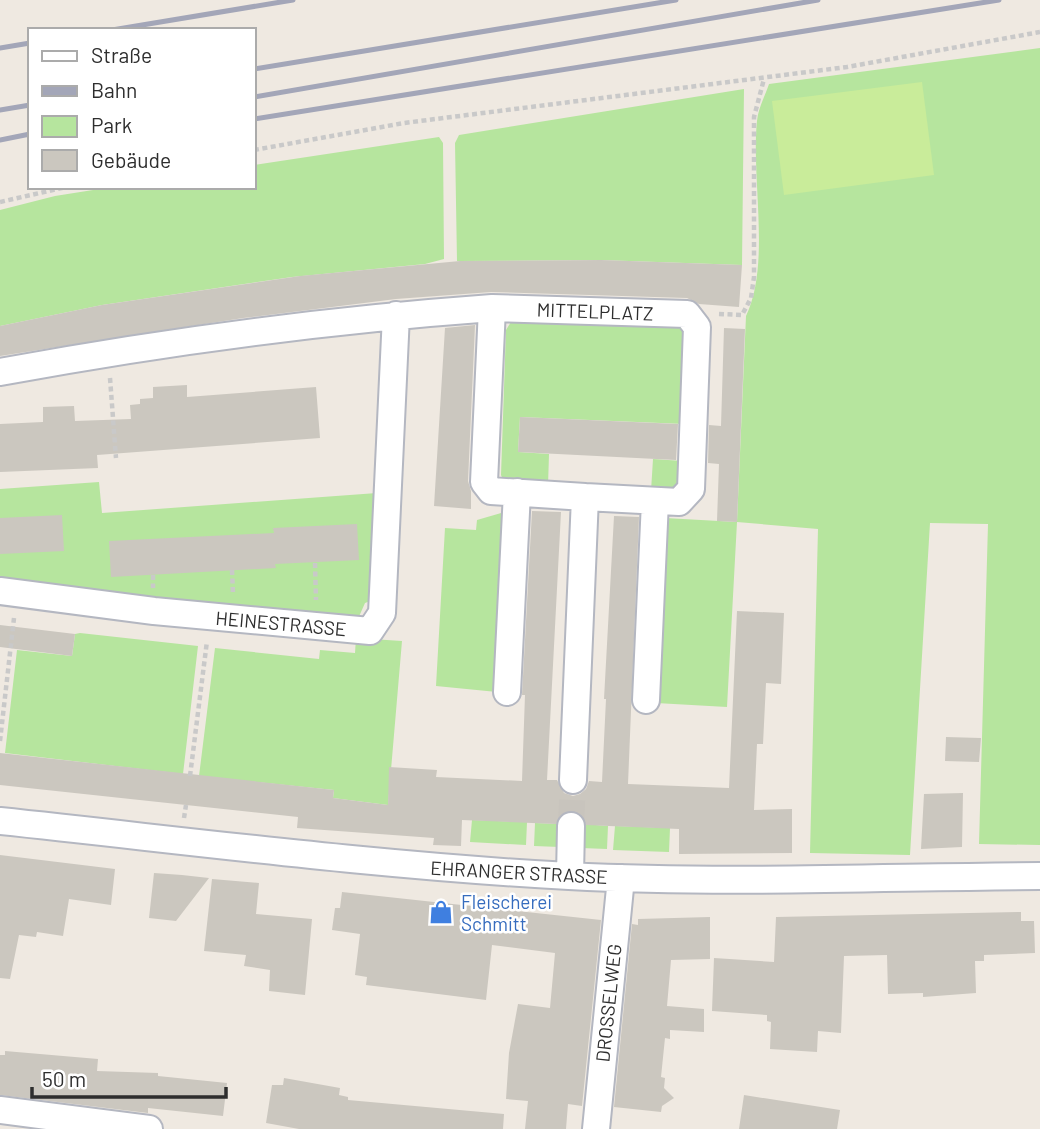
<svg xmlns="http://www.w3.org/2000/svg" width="1040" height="1129" font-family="Barlow,sans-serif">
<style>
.green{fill:#b6e59e}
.pitch{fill:#c9ec9a}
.building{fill:#cbc7bf}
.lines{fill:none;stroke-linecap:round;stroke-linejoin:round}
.minor-tunnel{stroke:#c8c4bd;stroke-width:26;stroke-dasharray:26 13;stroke-linecap:butt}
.minor-casing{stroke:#b4b7c1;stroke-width:30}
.path{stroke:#c9c9c9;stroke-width:4.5;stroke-dasharray:5 3.5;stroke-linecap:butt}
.minor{stroke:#fff;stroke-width:26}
.rail{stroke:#a3a6b8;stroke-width:5}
.labels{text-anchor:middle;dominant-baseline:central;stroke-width:5;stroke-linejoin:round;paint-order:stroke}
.street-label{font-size:19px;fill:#2e2e2e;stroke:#fff}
.shop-label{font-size:19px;fill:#366cbe;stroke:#fff;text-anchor:start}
</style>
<rect width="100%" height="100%" fill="#efe9e1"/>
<path class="green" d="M1040,48v797l-61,-1 9,-320 -58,-1 -20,332 -100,-2 8,-324 -81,-7 -10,185 -71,-4 9,-185 72,4 9,-206c25,-52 5,-137 11,-195 1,-12 8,-25 12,-37z
M744,89l-2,176 -141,-5 -144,1 -2,-118 4,-8z
M439,137l4,6 1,116 -19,5 -133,13 -190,28 -102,21v-116l55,-14 57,-9h142v-22z
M516,321l169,6v151l-11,14 -23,-1 2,-32 30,2 1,-37 -164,-7 -2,35 31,2 -1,32 -45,-6 -2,-5 5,-145 5,-8z
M99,482l3,31 275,-20 -4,107 -8,3 -8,18 -357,-38v-94z
M508,511l-11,181 -61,-6 9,-158 31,2 1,-10z
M80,633l118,13 -15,128 -178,-21 12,-103 55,6 3,-22z
M356,638l46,3 -14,164 -55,-7 1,-8 -135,-14 16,-128 104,11 1,-9 35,3z
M472,820l55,2 -1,23 -56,-3z
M535,823l24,1 1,23 -26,-1z
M583,824l25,2 -1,23 -26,-1z
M615,826l55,2 -1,24 -56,-2z"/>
<path class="pitch" d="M922,82l12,93 -150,20 -12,-94z"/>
<path class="building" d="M601,260l141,5 -3,42 -40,-3 -12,-6 -196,-6 -95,7 -153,19 -243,38v-30l102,-21 198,-29 160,-15z
M475,325l-7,156 3,10v18l-37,-3 11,-178z
M724,328l21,1 -8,193 -20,-1 2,-57 -11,-1 1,-38 12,1z
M187,385v12l129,-10 4,51 -223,17 1,13 -98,4v-48l43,-2v-15l31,-1 1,15 56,-2 -1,-14 10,-1v-5l13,-1v-11z
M520,417l158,7 -2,36 -158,-8z
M532,511l29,1 -14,268h10l7,13 9,3 7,-2 6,-5 3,-8 13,1 4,-83h-2l10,-183 25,1 -11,267 101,4 8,-177 47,2 -3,71 -15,-1 -3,61h-6l-3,66 38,-1v44l-113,1v-25l-93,-4 -6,-12 -8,-3 -9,3 -7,11 -94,-4 -1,26 -28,-1 1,-7 -137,-10 1,-11 -298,-32v-32l334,37 -1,8 55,7 1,-38 48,3 -1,7 86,4 3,-86h-3z
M62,515l2,36 -64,3v-36z
M357,524l2,36 -84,4 1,4 -165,9 -2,-36 165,-8 -1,-5z
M0,625l75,9 -3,22 -72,-9z
M946,737l35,1 -2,24 -34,-1z
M963,793l-1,54 -41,2 3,-55z
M0,855l115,14 -4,36 -42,-6 -6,37 -26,-4 -1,5 -17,-2 -9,44 -10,-1z
M154,873l28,2 27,3 -33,43 -27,-3z
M212,879l47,4 -3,31 56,5 -7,76 -36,-4 1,-21 -26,-4 2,-11 -42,-4z
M342,892l259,28 -19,186 -14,-2 -2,25h-41l3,-28 -22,-2 3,-46 9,-49 32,4 5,-55 -63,-8 -6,55 -120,-15 1,-8 -12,-2 5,-41 -28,-4 3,-22h5z
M1021,912v9h13l1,32 -51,2v6h-9l1,32 -53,4v-4l-35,1 -1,-39 -43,1 -3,77 -23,-2 -1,21 -47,-3 1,-27 -4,-1v-6l-55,-4 2,-53 60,4 2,-45z
M710,917v42l-39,1 -4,46 37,3v23l-34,-2v9l-5,-1 -4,39 4,1 -1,10 10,10 -12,8 -1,6 -47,-5 18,-183 6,1v-6z
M5,1051l93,8 -1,12 61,2v3l69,7 -4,33 -75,-8v5l-148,-18v-40h5z
M284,1078l56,10 -1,7 9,2v3l156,14 -1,15h-204l-33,-6 6,-38h11z
M744,1095l96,15 -3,19h-98z"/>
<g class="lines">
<path class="minor-tunnel" d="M571,826l2,-46"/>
<g class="minor-casing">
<path id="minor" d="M0,372c162,-30 327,-52 492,-64
M0,591l154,20 216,20 12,-18 14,-298
M507,692l10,-200
M646,700l9,-199
M573,780l12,-283 -94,-6 -7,-9 8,-174 195,6 10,13 -6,162 -12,13 -94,-5
M0,821c190,20 379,45 569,55 156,8 314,1 471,0
M570,876l1,-50
M0,1110l149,19
M596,1129l25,-251"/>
</g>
<path class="path" d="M254,150l150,-27 443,-56 193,-35
M0,202l66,-15
M719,314l23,1 9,-17 3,-21v-160l10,-38
M110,378l6,80
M315,563l1,37
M232,570l1,24
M153,575v13
M0,741l14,-123
M190,776l17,-135
M184,818l2,-13"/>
<use href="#minor" class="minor"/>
<path class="rail" d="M112,30l181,-30
M0,48l30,-5
M254,69l422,-69
M254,97l564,-97
M0,110l30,-5
M254,119l745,-119
M0,140l30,-6"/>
</g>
<defs>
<g id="shop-bare" transform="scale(1.89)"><path d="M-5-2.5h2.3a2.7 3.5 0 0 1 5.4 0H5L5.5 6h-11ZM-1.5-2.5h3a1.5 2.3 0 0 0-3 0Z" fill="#3f7fe0" stroke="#fff" stroke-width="2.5" paint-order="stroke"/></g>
</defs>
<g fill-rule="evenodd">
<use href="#shop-bare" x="441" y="912"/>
</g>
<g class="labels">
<g class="street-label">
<text transform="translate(595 311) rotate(2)">MITTELPLATZ</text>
<text transform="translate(281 623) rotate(5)">HEINESTRASSE</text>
<text transform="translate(519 872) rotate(3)">EHRANGER STRASSE</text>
<text transform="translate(608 1003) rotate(-84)">DROSSELWEG</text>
</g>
<g class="shop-label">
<text x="461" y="901">Fleischerei<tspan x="461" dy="22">Schmitt</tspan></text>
</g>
</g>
<rect x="28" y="28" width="228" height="161" fill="#ffffff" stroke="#ababab" stroke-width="2"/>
<rect x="42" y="51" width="35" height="10" fill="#ffffff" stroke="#ababab" stroke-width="2"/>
<text x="91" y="63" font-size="21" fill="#2e2e2e">Straße</text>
<rect x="42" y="86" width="35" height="10" fill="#a3a6b8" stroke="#ababab" stroke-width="2"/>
<text x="91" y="98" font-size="21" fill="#2e2e2e">Bahn</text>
<rect x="42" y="116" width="35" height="21" fill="#b6e59e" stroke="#ababab" stroke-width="2"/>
<text x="91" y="133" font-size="21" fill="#2e2e2e">Park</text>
<rect x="42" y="150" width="35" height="21" fill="#cbc7bf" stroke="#ababab" stroke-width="2"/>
<text x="91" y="168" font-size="21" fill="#2e2e2e">Gebäude</text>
<path d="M32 1087v10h194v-10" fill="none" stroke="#2e2e2e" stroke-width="3.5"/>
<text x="42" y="1087" font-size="21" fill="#2e2e2e" stroke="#ffffff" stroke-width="5" paint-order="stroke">50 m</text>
</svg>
